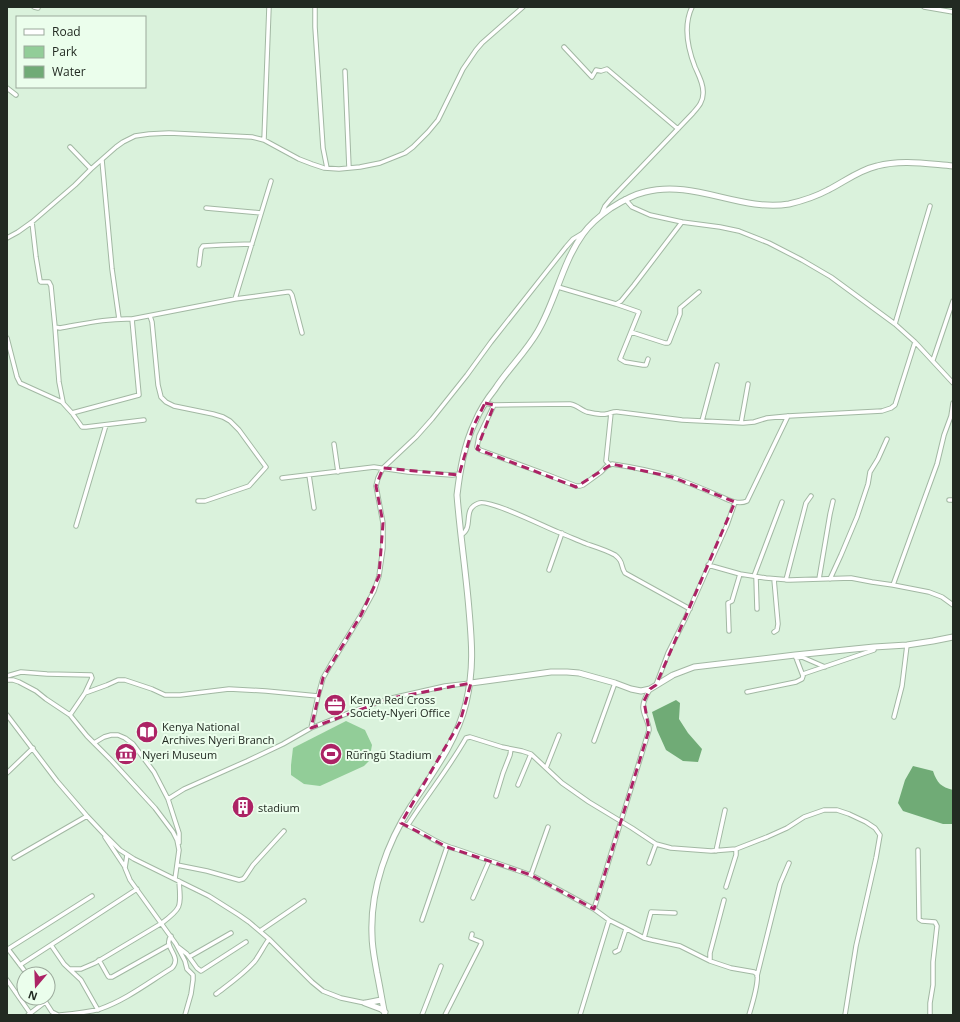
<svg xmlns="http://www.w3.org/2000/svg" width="960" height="1022" font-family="'Open Sans',sans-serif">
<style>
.green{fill:#92cd98}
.water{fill:#70ab76}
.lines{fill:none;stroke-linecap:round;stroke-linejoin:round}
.street-casing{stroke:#a2b8a3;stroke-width:5.5}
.secondary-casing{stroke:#a2b8a3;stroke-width:7}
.street{stroke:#fff;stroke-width:3.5}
.secondary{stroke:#fff;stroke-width:5}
.marked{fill:none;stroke:#ac2365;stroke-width:3;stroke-dasharray:8 5;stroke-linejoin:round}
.labels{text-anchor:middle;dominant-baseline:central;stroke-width:4;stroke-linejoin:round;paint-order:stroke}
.poi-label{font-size:11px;fill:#222a22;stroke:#ebfeec;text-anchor:start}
</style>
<rect width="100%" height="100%" fill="#daf2dc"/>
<path class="green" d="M346,721l19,9 7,15 -3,16 -5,5 -44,20 -16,-2 -13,-9v-10l2,-17z"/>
<path class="water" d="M676,700l4,3 -1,16 9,14 14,16 -4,13 -15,-1 -17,-11 -9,-20 -5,-18z
M913,766l20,5c4,12 8,16 20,19v34h-10l-40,-13 -5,-8 7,-23z"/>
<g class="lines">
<g class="street-casing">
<path id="street" d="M34,7l4,1
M315,7v20l8,121 4,20
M924,7l29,5
M564,47l28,30 4,-7 5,1 6,-2 71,60
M345,71l4,97
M7,88l9,7
M264,140l5,-133
M70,147l21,22
M102,160l10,109 7,50
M625,199l7,8 18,8 32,7 38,5 19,4 30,12 33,17 29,17 64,47 20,18 38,41
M206,208l55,5
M602,213l3,-7 5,-6 83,-87c5,-6 10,-11 10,-19 1,-9 -4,-18 -8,-27 -7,-18 -12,-41 -3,-60
M32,222l4,35 4,24 1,1h8l2,4 4,41 5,1c23,-4 48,-10 72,-9l103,-20 52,-7h3l2,3 10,38
M7,238l11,-6 14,-10 43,-37 16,-16 25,-22 7,-5 12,-6 14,-2 20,-1 83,4 12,3 35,19 13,5 12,4 15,1 21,-2 20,-4 25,-10 8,-6 15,-15 10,-12 25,-51 13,-19 6,-7 41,-36
M199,265l2,-16 2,-3 18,-1 31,-1
M558,287l58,17 5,-3 13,-16 48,-63
M235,299l36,-118
M616,304l23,8 -19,47 5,3 18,3h3l2,-6
M150,316l2,6 6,63 3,12 5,5 8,4 39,8 10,3 7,4 9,9 27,37 -17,19 -44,15h-7
M895,324l35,-118
M55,327l4,55 4,20
M631,332l34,11h3l1,-1 11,-28v-6l19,-16
M7,338l10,39 3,6 42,19 10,11 10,14h4l58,-7
M933,360l20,-59
M485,403l9,2 76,-1c7,1 11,6 17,8 6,1 14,3 19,2 5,-1 8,-3 13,-2l63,8 61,3 11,-1 13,-4 21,-2 94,-5 9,-3 4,-3 20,-63
M494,405l-15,31 -2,11 3,3 68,25 28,11h4l3,-1 18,-13 6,-6 5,-2c20,3 41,7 60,13 15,5 29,11 43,17 10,4 22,12 32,7l41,-85
M72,413l67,-18 -7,-76
M702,421l15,-56
M741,423l7,-39
M334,444l4,28
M610,465l-4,-4 5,-48
M309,475l5,33
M282,478l92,-11 34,5 44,3 8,-1
M949,500h4
M76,526l30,-101
M461,535c14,-8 0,-26 18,-32 11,-4 66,24 79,29 10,4 19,8 29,12 9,3 19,6 28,11 9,7 5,10 10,18l65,36
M708,565l32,9 26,4 24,2 61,-2 21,4 21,3 36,7 13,5 11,8
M549,570l13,-37
M754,576l28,-74
M756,577l1,32
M819,579l11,-65 3,-13
M830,579l11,-24 16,-38 11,-33 2,-12 8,-13 9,-20
M786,580l20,-77 5,-7
M893,585l44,-121 7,-29 7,-19 2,-13
M729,631l-1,-28 4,-2 8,-27
M774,632l3,-2 1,-6 -4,-45
M796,658l6,-1 23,10
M803,674l71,-24v-3
M7,676l14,-4 26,2 44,1 1,3 -7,15
M7,680h6l6,2 17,9 10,8 24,16 17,21 24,24 44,48 18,24 4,8 2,10 -4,29
M656,685l12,-32 17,-34 42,-94 8,-23
M747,692l49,-10 6,-3 1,-3 -8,-21
M7,715l50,66 30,35 17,18 16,16 14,9 75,37 30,19 10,7 20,17 43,43 11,9 18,7 24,5
M70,715l15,-22 22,-8 11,-5h7l27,9 13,6h15l49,-6 37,2 52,5
M894,717l8,-31 5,-41
M311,728l7,-32 5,-18 8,-14 30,-49 13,-24 5,-15 4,-28v-25l-7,-37 2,-8 5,-10 33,-31 16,-18 35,-44 24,-33 75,-95 7,-8 10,-6
M594,741l21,-58
M94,743l10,-6 7,-2h7l7,3 8,6 21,28 14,27 11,34v10
M546,768l13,-33
M7,773l26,-25
M518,785l13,-31
M496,796l7,-23 7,-18 1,-6
M168,799l16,-10 63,-28 36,-17 28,-16 45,-18 36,-12 53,-12 26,-3
M401,823c19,6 34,21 55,26l75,26 23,12 40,22 15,11 16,8 19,10 8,2 28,6 30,15 21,7 23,4 3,2c2,9 -5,31 -8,41
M408,825c19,-30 41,-57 58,-87l4,-1 32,10 20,4 9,3 31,29 27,19 43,26 24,16 15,4 40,3 25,-2 31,-12 20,-9 17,-11 20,-7h13l12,4 17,8 9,6 5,7 -4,23 -20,88 -11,69
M105,837l20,30
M918,850l1,69 3,2 13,1 2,4 -4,36v23l-3,18v12
M716,851l9,-41
M127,855l-2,13 5,12 46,64 9,17 2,8 6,6v5l-2,14 -6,21
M14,858l73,-42
M649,863l7,-19
M177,865l30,6 32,9 4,-1 2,-2 8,-12 31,-34
M531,875l17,-48
M726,887l10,-32v-6
M473,898l16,-37
M594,909l55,-179c0,-8 -6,-15 -6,-23 0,-6 4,-13 7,-18
M422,920l25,-73
M260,931l44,-30
M644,938l7,-26 24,1
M51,945l13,19 17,16 17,30
M178,947l9,7 10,14 4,3 45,-29
M8,949l84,-53
M7,950l1,-1 19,25
M615,952l4,-2 7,-21
M189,957l42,-24
M99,960l9,16 1,1h3l57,-32
M710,961v-8l14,-53
M20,965l117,-76
M70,969h11l14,-6 67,-40c20,-15 19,-16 17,-42
M757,976l23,-92 9,-21
M7,980l23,33
M216,994c13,-10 28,-20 39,-33 5,-7 9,-15 14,-22
M43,998l9,14 6,3
M28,1015l17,-13
M60,1015c11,-1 29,-3 40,-6 26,-9 49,-27 72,-41 11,-12 -10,-21 -1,-32
M422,1015l19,-49
M445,1015l36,-71v-2l-10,-4 1,-4
M580,1015l29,-95"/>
</g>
<g class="secondary-casing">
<path id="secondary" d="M471,683l80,-11h16l12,1 36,10 16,6 10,2 9,-2 23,-14 21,-8 101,-12 79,-8 33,-2 26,-4 20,-4
M365,1003l16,6 4,3
M366,1003l15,-3
M385,1015c-3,-14 -5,-28 -8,-42 -2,-12 -5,-25 -5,-38 -2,-45 15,-92 39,-129 21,-32 46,-65 55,-103 8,-34 6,-59 3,-93 -3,-38 -9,-76 -12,-115 3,-25 7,-50 18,-73 5,-12 12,-23 20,-33 13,-20 31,-37 43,-58 18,-31 24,-68 45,-97 7,-10 18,-19 28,-26 11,-7 21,-13 34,-16 49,-13 95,20 144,12 13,-3 26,-7 39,-14 16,-8 31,-20 49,-24 25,-7 51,-2 76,0"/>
</g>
<use href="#street" class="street"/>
<use href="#secondary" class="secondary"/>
</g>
<path class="marked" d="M485,403l9,2 -17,44 99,38 36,-23 60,13 63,25 -79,183 -6,4 -6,12 5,29 -55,179 -63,-34 -84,-28 -46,-24 59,-101 11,-39 -79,15 -81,30 12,-50 38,-63 18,-39 4,-53 -7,-37 7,-18 76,7 14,-48z"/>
<defs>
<g id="office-disc" transform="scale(1.15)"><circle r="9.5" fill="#ac2365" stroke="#ebfeec"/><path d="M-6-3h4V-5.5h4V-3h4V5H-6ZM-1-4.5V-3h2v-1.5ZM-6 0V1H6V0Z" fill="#fff"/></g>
<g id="library-disc" transform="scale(1.15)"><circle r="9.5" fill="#ac2365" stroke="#ebfeec"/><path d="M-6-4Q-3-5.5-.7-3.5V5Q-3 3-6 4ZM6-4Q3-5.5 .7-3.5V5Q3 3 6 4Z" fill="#fff"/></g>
<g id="museum-disc" transform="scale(1.15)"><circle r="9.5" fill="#ac2365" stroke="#ebfeec"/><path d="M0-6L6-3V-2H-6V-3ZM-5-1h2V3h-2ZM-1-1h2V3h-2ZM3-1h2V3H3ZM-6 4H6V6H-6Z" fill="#fff"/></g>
<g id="stadium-disc" transform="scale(1.15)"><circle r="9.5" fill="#ac2365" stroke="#ebfeec"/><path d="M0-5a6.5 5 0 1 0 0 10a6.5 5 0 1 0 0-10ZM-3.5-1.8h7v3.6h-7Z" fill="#fff"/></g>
<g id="building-disc" transform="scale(1.15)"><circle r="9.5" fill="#ac2365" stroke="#ebfeec"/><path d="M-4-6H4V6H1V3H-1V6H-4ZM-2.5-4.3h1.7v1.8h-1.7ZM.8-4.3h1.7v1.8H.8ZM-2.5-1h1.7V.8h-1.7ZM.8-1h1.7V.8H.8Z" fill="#fff"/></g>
</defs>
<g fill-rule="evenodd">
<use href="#office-disc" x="335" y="705"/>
<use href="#library-disc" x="147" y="732"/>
<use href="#museum-disc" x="126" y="754"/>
<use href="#stadium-disc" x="331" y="754"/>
<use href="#building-disc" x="243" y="807"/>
</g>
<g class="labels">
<g class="poi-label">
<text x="350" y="699">Kenya Red Cross<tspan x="350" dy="13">Society-Nyeri Office</tspan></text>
<text x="162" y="726">Kenya National<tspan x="162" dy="13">Archives Nyeri Branch</tspan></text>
<text x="142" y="754">Nyeri Museum</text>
<text x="346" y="754">Rũrĩngũ Stadium</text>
<text x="258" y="807">stadium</text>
</g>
</g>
<rect width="960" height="1022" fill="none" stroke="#222a22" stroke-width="16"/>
<rect x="16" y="16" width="130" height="72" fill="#ebfeec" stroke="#9ba99b"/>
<rect x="24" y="29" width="20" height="6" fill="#ffffff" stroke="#9ba99b"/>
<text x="52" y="36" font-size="12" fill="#222a22">Road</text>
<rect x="24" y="46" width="20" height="12" fill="#92cd98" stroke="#9ba99b"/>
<text x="52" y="56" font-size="12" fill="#222a22">Park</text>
<rect x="24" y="66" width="20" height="12" fill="#70ab76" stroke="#9ba99b"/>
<text x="52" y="76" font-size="12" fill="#222a22">Water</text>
<g transform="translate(36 986) rotate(199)"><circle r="19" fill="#ebfeec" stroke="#9ba99b"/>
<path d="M0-3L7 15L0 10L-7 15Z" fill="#ac2365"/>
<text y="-6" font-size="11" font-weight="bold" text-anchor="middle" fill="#222a22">N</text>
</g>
</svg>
